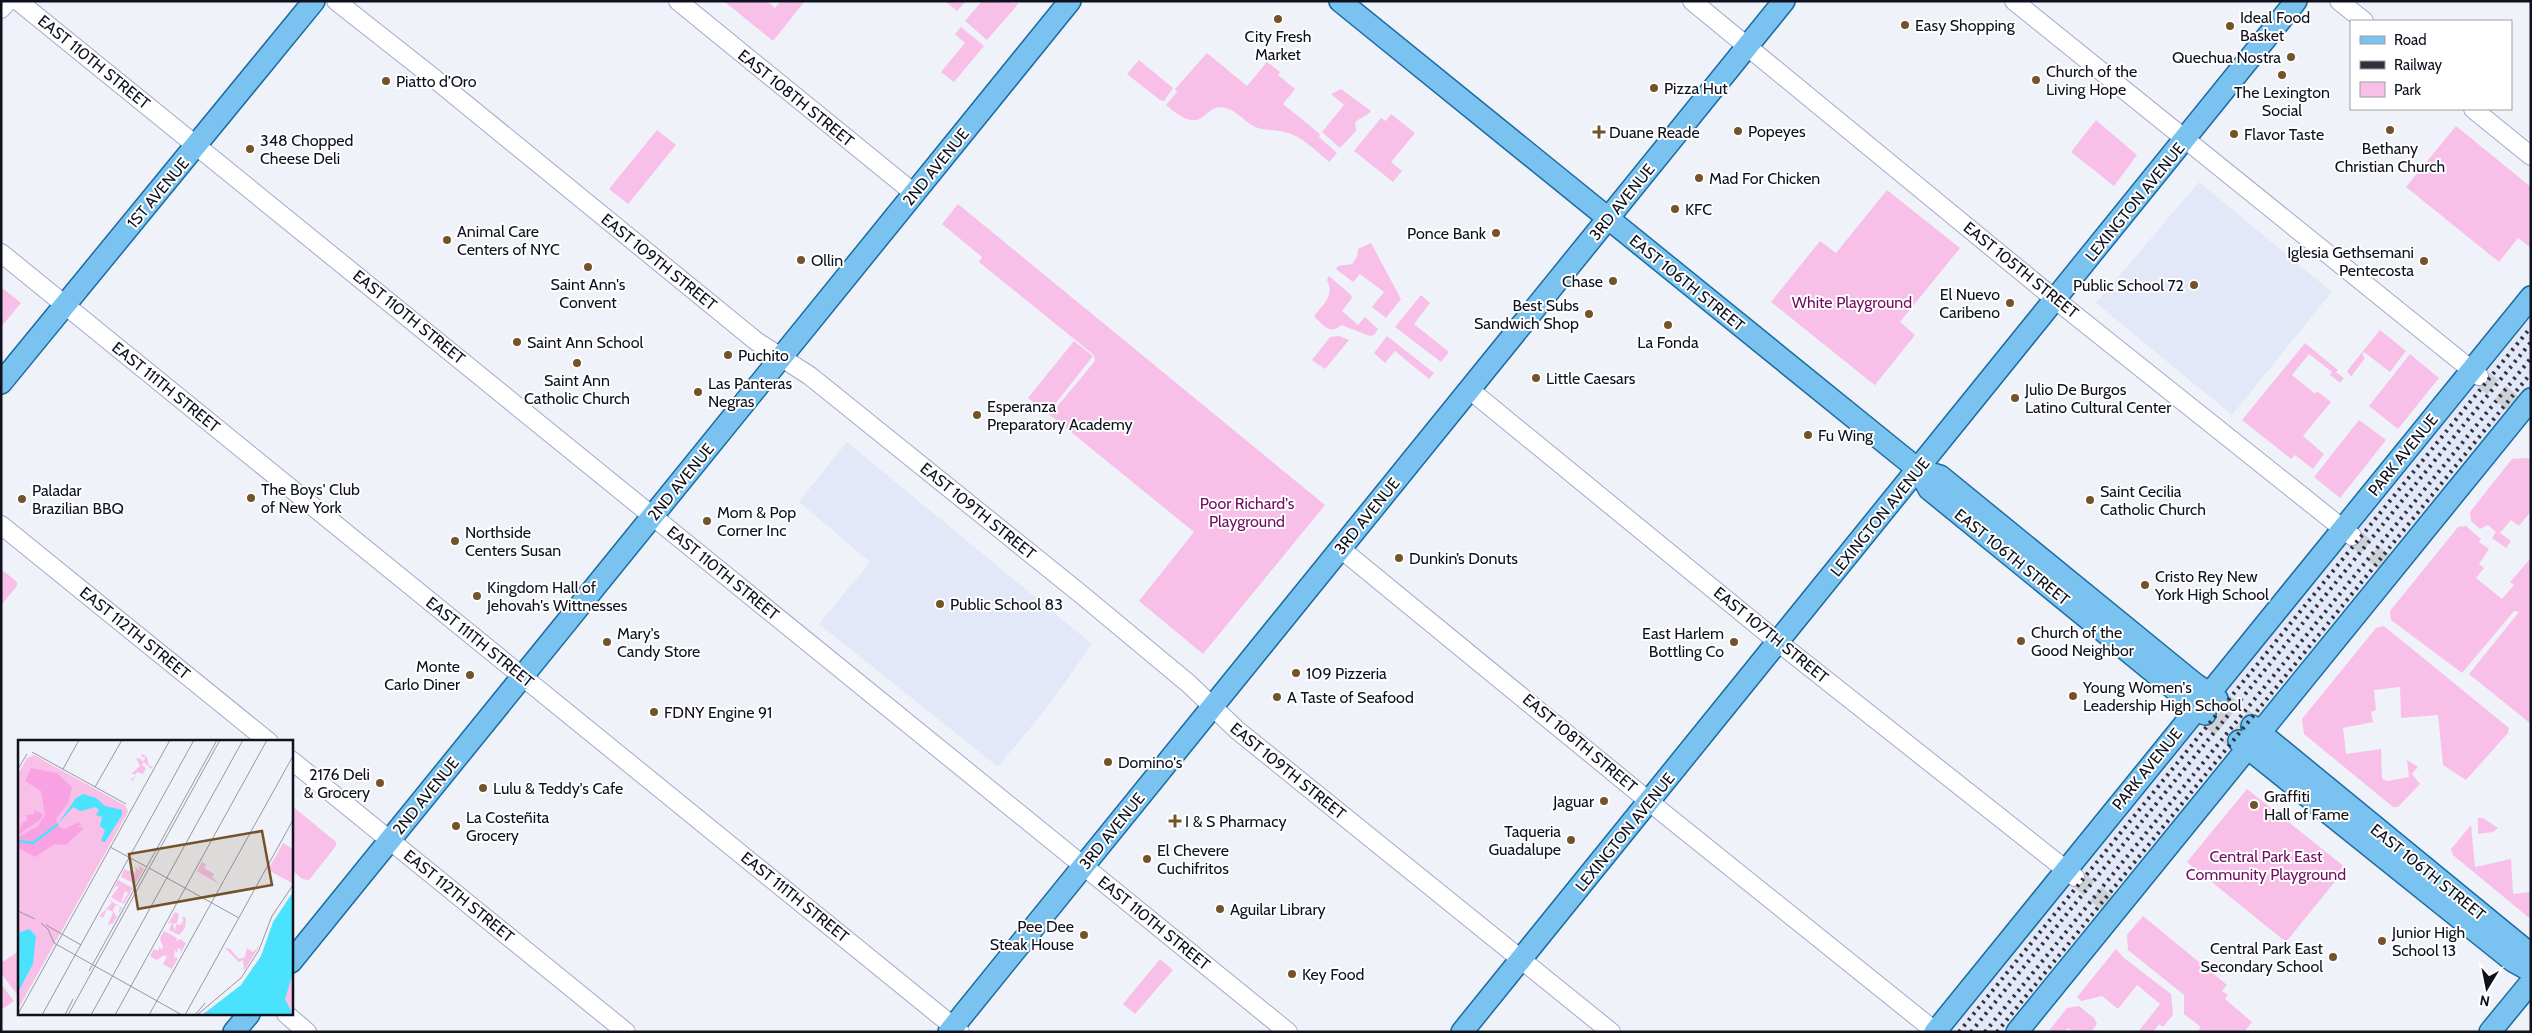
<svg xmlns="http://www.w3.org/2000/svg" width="2532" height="1033" font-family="Cabin,sans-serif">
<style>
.built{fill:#e3e8f9}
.green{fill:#f8bfe9}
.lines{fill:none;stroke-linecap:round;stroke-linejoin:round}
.minor-tunnel{stroke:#ced0d8;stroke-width:18;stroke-dasharray:18 9;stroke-linecap:butt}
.major-tunnel{stroke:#ced0d8;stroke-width:21;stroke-dasharray:21 11;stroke-linecap:butt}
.minor-casing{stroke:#a1a9ca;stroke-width:20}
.major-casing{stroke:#1b6ba0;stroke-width:24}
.minor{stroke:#fff;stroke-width:18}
.major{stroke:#7ac3f0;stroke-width:21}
.rail{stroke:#30333e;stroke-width:4;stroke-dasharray:2.5 5;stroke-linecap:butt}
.poi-dot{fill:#74532a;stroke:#fff;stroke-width:2}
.labels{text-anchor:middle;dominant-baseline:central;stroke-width:4;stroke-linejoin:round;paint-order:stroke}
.poi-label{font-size:16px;fill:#0f121e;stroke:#fff;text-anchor:start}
.street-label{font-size:16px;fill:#0f121e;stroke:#fff}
.park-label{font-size:16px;fill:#730d62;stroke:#fff}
.inset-river{fill:none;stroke:#4ae2fd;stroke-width:2.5}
.inset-road{fill:none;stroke:#9698a1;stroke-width:1}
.view{fill:#74532a;fill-opacity:0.15;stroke:#74532a;stroke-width:2.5}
.inset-edge{fill:none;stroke:#0f121e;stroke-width:2.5}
</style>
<rect width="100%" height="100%" fill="#f0f2f9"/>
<path class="built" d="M2199,182l133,110 -100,123 -136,-112z
M2531,313v73l-525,646h-59z
M847,442l245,202 -44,62 -50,61 -179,-143 51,-62 -71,-60z"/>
<path class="green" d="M767,1l8,7 6,-7h24l-32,40 -48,-39z
M945,1h21l-9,10z
M982,1l37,2 -32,37 -22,-19z
M961,27l23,19 -30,36 -13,-10 24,-29 -10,-9z
M1207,53l40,33 20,-24 13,10 -2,3 17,14 -12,15 37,30 -1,3 18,16 -8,9c-13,-11 -27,-26 -44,-30 -10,-3 -20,-1 -30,-5 -10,-5 -18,-16 -29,-19 -25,-7 -19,33 -60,-3l11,-13 -2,-3z
M1139,60l34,28 -9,13 -4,-1 -33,-26z
M1341,89l30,22c-4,5 -11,6 -16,12l1,8 -16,17 -18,-16 22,-27 -13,-11z
M1391,114l24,19 -24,29 11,9 -9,11 -39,-31 27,-33 5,3z
M2096,120l41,35 -23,31 -43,-34z
M2456,126l75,61v61l-13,-10 -19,24 -93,-75z
M657,130l19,15 -48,59 -19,-15z
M1887,190l73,58 -60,74 15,13 -40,50 2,2 -106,-85 49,-61 16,12z
M958,204l367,301 -122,149 -64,-53 55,-69 -144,-117 45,-54 -1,-6 -115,-93 3,-5 -40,-33z
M1371,243l30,56 -15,19 -14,-11 12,-15 -24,-18 -7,8 -17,-13 2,-3 14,-2 5,-7 1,-8z
M1329,276l22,19 1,3 -10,13 16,14 7,-8 13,12 -4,6 -4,1 -29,-11c-11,11 -19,-1 -27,-9 9,-12 21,-20 13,-36z
M1,287l20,16 -20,24z
M1421,295l9,8 -16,21 35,28 -8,10 -46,-35z
M2380,330l26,21 -16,21 -26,-20 -2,3 3,3 -14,19 -4,-6z
M1339,336l10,4 -24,29 -13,-9 18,-23z
M1387,336l47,37 -5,6 -34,-28 -10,12 -11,-10z
M1074,341l19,15 -46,58 -19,-16z
M2305,343l33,27 -2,2 8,6 -4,5 -10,-8 2,-3 -23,-18 -17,21 23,19 2,-3 14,11 -28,34 21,18 -11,15 -18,-14 -4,4 -49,-39z
M2410,354l29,24 -41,51 -29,-23z
M2359,420l27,20 -46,58 -26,-21z
M2528,458l3,3v50l-12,15 -8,-6 -11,13 11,8 -5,7 -14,-10 4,-6 -8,-7 -8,4 -9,-8 -1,-9 42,-53z
M2466,526l15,13 -2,3 10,7 -10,15 5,4 -8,10 26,21 12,-14 -4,-3 21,-24v166l-62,-50 50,-62 -5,-1 -52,62 -71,-53 -1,-9 68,-84z
M1,569l16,13v4l-16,19z
M2384,626l125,102 -1,5 -42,47 -23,-15 -5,-50 -37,3 -1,-31 -26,3 2,20 -5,2 2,10 -30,6 3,26 35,-5 1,30 6,2 21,-4 -2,-17 11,7 -6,7 8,10 -22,23h-5l-89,-73 -2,-15 74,-91z
M2247,789l99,79 -60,74 -99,-80z
M291,805l45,37v4l-27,34 -7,-1 -11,-10z
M2478,818h5l15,10 -5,4 -15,2z
M2471,825l4,42 36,-8 2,35 18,-2v25h-3l-75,-62 -2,-6z
M2143,916l84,69 -5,6 6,4 -3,4 27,23 -8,10h-47l4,-5 -17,-13v-19l-56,-45 -1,-15z
M2116,949l8,9 47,36 2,21 -10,12 -4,-3 -6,8h-15l22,-28 -23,-19 -19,24 -16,-13 -21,5 -4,-4z
M19,951v46l-18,-24v-10z
M1160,959l13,11 -38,44 -12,-10z
M1,984l13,17 -13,9z
M2079,1006l15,12 3,6 -6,8h-18l-5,-4 -3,4h-17l19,-24z"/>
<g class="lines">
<path class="minor-tunnel" d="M2479,376l35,28
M2352,536l32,26
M2075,877l41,33"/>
<path class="major-tunnel" d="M2217,699l35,27
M2205,714l33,27"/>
<g class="minor-casing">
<path id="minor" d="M18,1l1270,1031
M336,1l94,74 326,266 54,35 272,219 107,89 48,46 374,302
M678,1l237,193
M1692,1l364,299 296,236
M2014,1l465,375
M2339,1l25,20
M1,9l7,-8
M2473,109l58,47
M1,253l959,779
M1470,390l308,252 297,235
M1,525l268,217
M1341,549l326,267 269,216
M291,760l335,272
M286,1014l21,18"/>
</g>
<g class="major-casing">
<path id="major" d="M1340,1l559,453 20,16 10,19 276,225
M1,383l313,-382
M1919,470l21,6 255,208 22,15
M2252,726l271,222 8,14
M2239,741l274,220 18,10
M291,962l779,-961
M234,1032l15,-18
M949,1032l835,-1031
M1462,1032l834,-1031
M1935,1032l596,-735
M2017,1032l514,-633
M2490,1032l41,-50"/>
</g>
<use href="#minor" class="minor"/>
<use href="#major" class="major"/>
<path class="rail" d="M1959,1032l572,-705
M1971,1032l560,-690
M1985,1032l546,-674
M1997,1032l534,-659"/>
</g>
<g class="poi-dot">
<circle cx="1278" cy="19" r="5"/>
<circle cx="1905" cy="25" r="5"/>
<circle cx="2230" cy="26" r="5"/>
<circle cx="2291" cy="57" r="5"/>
<circle cx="2282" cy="75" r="5"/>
<circle cx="2036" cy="80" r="5"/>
<circle cx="386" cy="81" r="5"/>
<circle cx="1654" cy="88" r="5"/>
<circle cx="2390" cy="130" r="5"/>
<circle cx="1738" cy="131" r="5"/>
<path d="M1596.5 124.5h5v5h5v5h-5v5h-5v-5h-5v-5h5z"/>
<circle cx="2234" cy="134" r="5"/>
<circle cx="250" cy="149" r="5"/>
<circle cx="1699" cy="178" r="5"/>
<circle cx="1675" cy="209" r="5"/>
<circle cx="1496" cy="233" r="5"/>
<circle cx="447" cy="240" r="5"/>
<circle cx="801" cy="260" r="5"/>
<circle cx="2424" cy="261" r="5"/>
<circle cx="588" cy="267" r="5"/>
<circle cx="1613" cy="281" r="5"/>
<circle cx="2194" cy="285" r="5"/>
<circle cx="2010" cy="303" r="5"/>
<circle cx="1589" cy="314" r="5"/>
<circle cx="1668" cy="325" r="5"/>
<circle cx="517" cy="342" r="5"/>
<circle cx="728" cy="355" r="5"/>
<circle cx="577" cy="363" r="5"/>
<circle cx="1536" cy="378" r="5"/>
<circle cx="698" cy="392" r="5"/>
<circle cx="2015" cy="398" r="5"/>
<circle cx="977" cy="415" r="5"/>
<circle cx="1808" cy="435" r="5"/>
<circle cx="251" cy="498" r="5"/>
<circle cx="22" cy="499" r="5"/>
<circle cx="2090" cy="500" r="5"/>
<circle cx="707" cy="521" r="5"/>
<circle cx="455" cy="541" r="5"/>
<circle cx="1399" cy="558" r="5"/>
<circle cx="2145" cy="585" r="5"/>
<circle cx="477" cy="596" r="5"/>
<circle cx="940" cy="604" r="5"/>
<circle cx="2021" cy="641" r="5"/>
<circle cx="607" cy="642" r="5"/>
<circle cx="1734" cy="642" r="5"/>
<circle cx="1296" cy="673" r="5"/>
<circle cx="470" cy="675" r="5"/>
<circle cx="2073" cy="696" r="5"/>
<circle cx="1277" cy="697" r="5"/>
<circle cx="654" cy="712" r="5"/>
<circle cx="1108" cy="762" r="5"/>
<circle cx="380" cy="783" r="5"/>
<circle cx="483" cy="788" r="5"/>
<circle cx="1604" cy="801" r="5"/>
<circle cx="2254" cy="805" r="5"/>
<path d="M1172.5 813.5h5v5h5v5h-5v5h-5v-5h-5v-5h5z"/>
<circle cx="456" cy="826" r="5"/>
<circle cx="1571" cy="840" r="5"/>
<circle cx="1147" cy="859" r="5"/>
<circle cx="1220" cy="909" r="5"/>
<circle cx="1084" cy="935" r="5"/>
<circle cx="2382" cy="941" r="5"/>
<circle cx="2333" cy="957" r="5"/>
<circle cx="1292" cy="974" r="5"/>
</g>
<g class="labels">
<g class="poi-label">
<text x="2240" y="17">Ideal Food<tspan x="2240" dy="18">Basket</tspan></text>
<text x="1915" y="25">Easy Shopping</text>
<text x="1278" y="36" text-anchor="middle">City Fresh<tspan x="1278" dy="18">Market</tspan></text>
<text x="2281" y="57" text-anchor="end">Quechua Nostra</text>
<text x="2046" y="71">Church of the<tspan x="2046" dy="18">Living Hope</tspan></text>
<text x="396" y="81">Piatto d’Oro</text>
<text x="1664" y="88">Pizza Hut</text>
<text x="2282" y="92" text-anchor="middle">The Lexington<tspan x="2282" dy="18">Social</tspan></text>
<text x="1748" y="131">Popeyes</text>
<text x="1609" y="132">Duane Reade</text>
<text x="2244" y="134">Flavor Taste</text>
<text x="260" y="140">348 Chopped<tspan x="260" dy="18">Cheese Deli</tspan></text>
<text x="2390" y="148" text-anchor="middle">Bethany<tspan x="2390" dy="18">Christian Church</tspan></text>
<text x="1709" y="178">Mad For Chicken</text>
<text x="1685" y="209">KFC</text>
<text x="457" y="231">Animal Care<tspan x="457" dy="18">Centers of NYC</tspan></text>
<text x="1486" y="233" text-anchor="end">Ponce Bank</text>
<text x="2414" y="252" text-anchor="end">Iglesia Gethsemani<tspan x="2414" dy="18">Pentecosta</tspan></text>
<text x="811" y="260">Ollin</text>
<text x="1603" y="281" text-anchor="end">Chase</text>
<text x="588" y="284" text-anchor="middle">Saint Ann's<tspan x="588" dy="18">Convent</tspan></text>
<text x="2184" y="285" text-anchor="end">Public School 72</text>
<text x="2000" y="294" text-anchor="end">El Nuevo<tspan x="2000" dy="18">Caribeno</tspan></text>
<text x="1579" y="305" text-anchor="end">Best Subs<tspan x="1579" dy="18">Sandwich Shop</tspan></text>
<text x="527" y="342">Saint Ann School</text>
<text x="1668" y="342" text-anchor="middle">La Fonda</text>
<text x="738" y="355">Puchito</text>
<text x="1546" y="378">Little Caesars</text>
<text x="577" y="380" text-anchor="middle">Saint Ann<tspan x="577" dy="18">Catholic Church</tspan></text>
<text x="708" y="383">Las Panteras<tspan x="708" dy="18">Negras</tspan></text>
<text x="2025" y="389">Julio De Burgos<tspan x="2025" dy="18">Latino Cultural Center</tspan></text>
<text x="987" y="406">Esperanza<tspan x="987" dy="18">Preparatory Academy</tspan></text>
<text x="1818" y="435">Fu Wing</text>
<text x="261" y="489">The Boys' Club<tspan x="261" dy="18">of New York</tspan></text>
<text x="32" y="490">Paladar<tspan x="32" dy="18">Brazilian BBQ</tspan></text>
<text x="2100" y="491">Saint Cecilia<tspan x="2100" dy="18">Catholic Church</tspan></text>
<text x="717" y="512">Mom &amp; Pop<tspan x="717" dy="18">Corner Inc</tspan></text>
<text x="465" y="532">Northside<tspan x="465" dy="18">Centers Susan</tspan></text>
<text x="1409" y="558">Dunkin’s Donuts</text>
<text x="2155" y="576">Cristo Rey New<tspan x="2155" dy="18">York High School</tspan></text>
<text x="487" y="587">Kingdom Hall of<tspan x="487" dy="18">Jehovah's Wittnesses</tspan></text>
<text x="950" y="604">Public School 83</text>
<text x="2031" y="632">Church of the<tspan x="2031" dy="18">Good Neighbor</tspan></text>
<text x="617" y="633">Mary's<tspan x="617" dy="18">Candy Store</tspan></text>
<text x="1724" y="633" text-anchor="end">East Harlem<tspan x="1724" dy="18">Bottling Co</tspan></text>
<text x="460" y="666" text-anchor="end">Monte<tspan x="460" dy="18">Carlo Diner</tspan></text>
<text x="1306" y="673">109 Pizzeria</text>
<text x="2083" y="687">Young Women's<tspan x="2083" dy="18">Leadership High School</tspan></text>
<text x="1287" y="697">A Taste of Seafood</text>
<text x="664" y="712">FDNY Engine 91</text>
<text x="1118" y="762">Domino's</text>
<text x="370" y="774" text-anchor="end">2176 Deli<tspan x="370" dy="18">&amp; Grocery</tspan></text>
<text x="493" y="788">Lulu &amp; Teddy's Cafe</text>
<text x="2264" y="796">Graffiti<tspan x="2264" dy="18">Hall of Fame</tspan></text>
<text x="1594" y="801" text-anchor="end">Jaguar</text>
<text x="466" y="817">La Costeñita<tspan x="466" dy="18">Grocery</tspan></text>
<text x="1185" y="821">I &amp; S Pharmacy</text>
<text x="1561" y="831" text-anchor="end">Taqueria<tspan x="1561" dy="18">Guadalupe</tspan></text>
<text x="1157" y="850">El Chevere<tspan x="1157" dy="18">Cuchifritos</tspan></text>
<text x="1230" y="909">Aguilar Library</text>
<text x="1074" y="926" text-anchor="end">Pee Dee<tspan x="1074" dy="18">Steak House</tspan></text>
<text x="2392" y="932">Junior High<tspan x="2392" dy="18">School 13</tspan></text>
<text x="2323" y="948" text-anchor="end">Central Park East<tspan x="2323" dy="18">Secondary School</tspan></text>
<text x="1302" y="974">Key Food</text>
</g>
<g class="street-label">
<text transform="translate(94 62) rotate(39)">EAST 110TH STREET</text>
<text transform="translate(796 98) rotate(39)">EAST 108TH STREET</text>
<text transform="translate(936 167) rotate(-51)">2ND AVENUE</text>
<text transform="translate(158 193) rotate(-50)">1ST AVENUE</text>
<text transform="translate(1622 202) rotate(-51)">3RD AVENUE</text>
<text transform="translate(2135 202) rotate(-51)">LEXINGTON AVENUE</text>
<text transform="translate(659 262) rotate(39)">EAST 109TH STREET</text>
<text transform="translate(2021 270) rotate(39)">EAST 105TH STREET</text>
<text transform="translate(1687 283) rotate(39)">EAST 106TH STREET</text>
<text transform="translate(409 317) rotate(39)">EAST 110TH STREET</text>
<text transform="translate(166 387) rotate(39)">EAST 111TH STREET</text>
<text transform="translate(2403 455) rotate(-51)">PARK AVENUE</text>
<text transform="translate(681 482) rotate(-51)">2ND AVENUE</text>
<text transform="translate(978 511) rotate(39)">EAST 109TH STREET</text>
<text transform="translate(1367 516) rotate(-51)">3RD AVENUE</text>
<text transform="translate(1880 517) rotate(-51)">LEXINGTON AVENUE</text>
<text transform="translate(2012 557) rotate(39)">EAST 106TH STREET</text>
<text transform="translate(723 573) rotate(39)">EAST 110TH STREET</text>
<text transform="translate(135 633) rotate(39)">EAST 112TH STREET</text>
<text transform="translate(1771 635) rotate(39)">EAST 107TH STREET</text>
<text transform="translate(480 642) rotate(39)">EAST 111TH STREET</text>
<text transform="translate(1580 743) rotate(40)">EAST 108TH STREET</text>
<text transform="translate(2147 769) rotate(-51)">PARK AVENUE</text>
<text transform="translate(1288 771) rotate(39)">EAST 109TH STREET</text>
<text transform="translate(426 796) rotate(-51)">2ND AVENUE</text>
<text transform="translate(1112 831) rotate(-51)">3RD AVENUE</text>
<text transform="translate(1625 832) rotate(-51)">LEXINGTON AVENUE</text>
<text transform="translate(2428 872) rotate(39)">EAST 106TH STREET</text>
<text transform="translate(459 896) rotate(39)">EAST 112TH STREET</text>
<text transform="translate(795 897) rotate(39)">EAST 111TH STREET</text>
<text transform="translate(1154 923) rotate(39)">EAST 110TH STREET</text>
</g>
<g class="park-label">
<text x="1852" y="302">White Playground</text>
<text x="1247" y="503">Poor Richard's<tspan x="1247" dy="18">Playground</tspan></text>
<text x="2266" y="856">Central Park East<tspan x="2266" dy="18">Community Playground</tspan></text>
</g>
</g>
<g transform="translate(18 740)">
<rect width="275" height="275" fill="#f0f2f9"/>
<path d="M124,14l5,3 2,9h4l-2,3 -7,-7 -2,3 4,3 -3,6 -6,-2 -4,9 -4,-3 4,1 3,-5h-5l9,-8 -4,-8 5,1 1,3 4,-4 -5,-2zM16,15l92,51 2,6 -110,197v-235l9,-16zM265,103l10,6 -1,34 -24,-13zM184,122l4,2 -2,4 10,6 -2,3 7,7 -22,-13zM120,125l6,4 -9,15 -14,-7 3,-8 12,4 -1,-6 5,4zM100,140l15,8 -9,16 -2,-1 6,-10 -3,-2 -4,12 -10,-6 8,-10 -3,-1 -6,10zM90,159l14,9 -4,7 2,-8 -5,-2 -2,6 4,6 -4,6 -5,2 5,-13 -6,-3 -4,9 -4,-2 13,-13zM157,172l4,2 -2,9 -4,1 2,8 1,-8 5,1 1,-4 2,4 -2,-9 4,2 -1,10 -6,7 -10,-5 3,-8 -4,2zM146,191l13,7 -1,3 4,-2 6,4 -6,11 1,-5 -3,-1 -1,5 -2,-3 -1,7 4,1 -6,11 -9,-5 4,-7 -3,-2 -7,5 -7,-4 4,-7 4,2 2,-5 1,4 2,-3 -3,-8zM242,205l-16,26 -1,-11 -4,2 -14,-14 5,1 9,10 6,-2 2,-9 6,4zM275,233v41l-7,-8 -1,-10z" fill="#f8bfe9"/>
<path d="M13,28l26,5 15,14 -4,16 -12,16 1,7 8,3 13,-7 4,3 -6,1 8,2 -18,17 -11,-1 -20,13 -17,-9 2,-12 18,-10 7,-11 -4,-24 -16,-10zM16,70l9,4 -2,5 -23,16 4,-12 6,-3 -2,-5 8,-1z" fill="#f8a2e3"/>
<path d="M65,54l13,4 9,8 17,4v5l-17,27 -4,-1 4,-11 -5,-4 2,-9 -6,-2 3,-5 -3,-3 -16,4 -7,-4 -15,17 18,-26zM275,152v81l-8,26 8,16h-91l39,-30 20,-29 12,-34zM11,189l7,7 -3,28 -15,28v-59z" fill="#4ae2fd"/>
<path class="inset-river" d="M0,101l15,2 25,-19"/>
<path class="inset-road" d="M14,12l94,52M0,29l9,-15M45,29l16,-29M77,47l27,-47M92,107l37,20M131,128l90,50M0,171l17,8M23,183l7,6 6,14 128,72M28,185l35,20M71,231l128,-231M0,274l152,-274M24,275l152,-275M47,275l8,-16M50,275l152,-275M73,275l152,-275M97,275l152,-275M131,275l144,-259M167,275l108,-195M177,275l10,-12M179,275l44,-37 18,-28 13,-34 21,-31"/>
<path class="view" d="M244,91l10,54 -134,24 -9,-55z"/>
<rect width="275" height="275" class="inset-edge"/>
</g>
<rect width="2532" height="1033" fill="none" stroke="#0f121e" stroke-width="5"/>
<rect x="2350" y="20" width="162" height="90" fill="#ffffff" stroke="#9fa0a5"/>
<rect x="2360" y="36" width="25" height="8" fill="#7ac3f0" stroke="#9fa0a5"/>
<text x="2394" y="45" font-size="15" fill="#0f121e">Road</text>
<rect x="2360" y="61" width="25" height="8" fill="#30333e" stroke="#9fa0a5"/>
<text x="2394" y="70" font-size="15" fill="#0f121e">Railway</text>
<rect x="2360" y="82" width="25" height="15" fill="#f8bfe9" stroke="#9fa0a5"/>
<text x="2394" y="95" font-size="15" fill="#0f121e">Park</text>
<g transform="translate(2487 988) rotate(190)" stroke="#ffffff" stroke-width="4" paint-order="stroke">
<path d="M0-4L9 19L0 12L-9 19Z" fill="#0f121e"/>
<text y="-8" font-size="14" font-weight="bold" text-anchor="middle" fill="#0f121e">N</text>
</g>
</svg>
